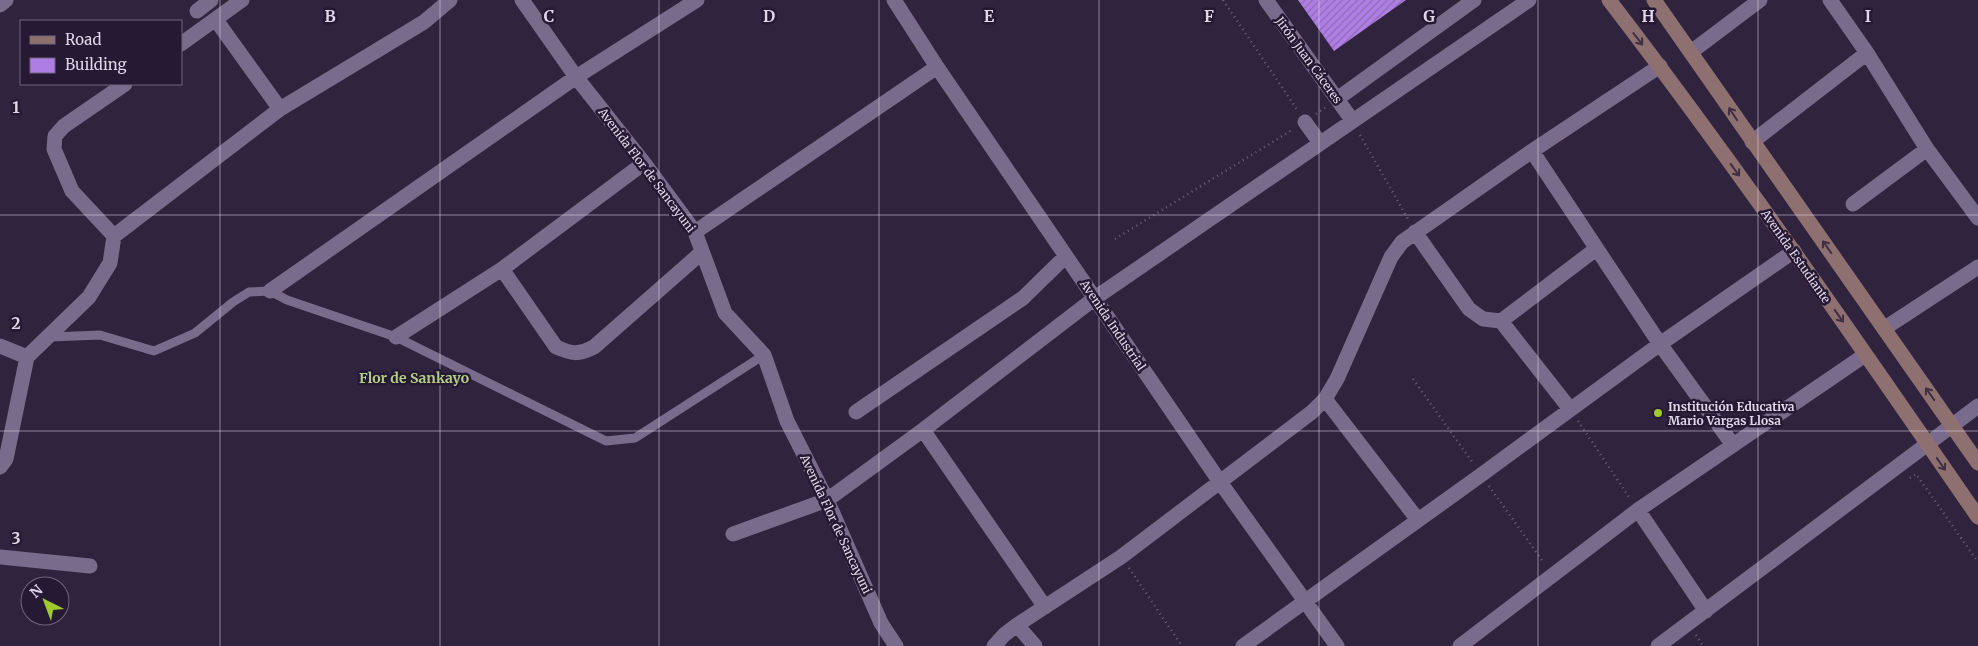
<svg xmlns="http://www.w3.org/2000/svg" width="1978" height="646" font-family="Merriweather,serif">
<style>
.building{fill:url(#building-hatch)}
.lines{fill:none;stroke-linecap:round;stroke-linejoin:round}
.path{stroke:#6b6078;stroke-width:2.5;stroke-dasharray:1 4;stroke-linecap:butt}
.lane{stroke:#796b8b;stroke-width:9}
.street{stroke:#796b8b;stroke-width:15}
.secondary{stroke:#8e7070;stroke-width:15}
.oneway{stroke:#402f43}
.grid{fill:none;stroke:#dfd7e9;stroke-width:1;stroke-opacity:0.55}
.poi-dot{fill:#9eca2e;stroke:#261934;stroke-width:2}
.labels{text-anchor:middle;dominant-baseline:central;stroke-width:5;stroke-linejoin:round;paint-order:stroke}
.street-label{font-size:12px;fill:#dfd7e9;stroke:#261934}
.poi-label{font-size:12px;font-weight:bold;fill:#dfd7e9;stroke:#261934;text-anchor:start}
.neighbourhood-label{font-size:14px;font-weight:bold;fill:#b3cd85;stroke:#261934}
.grid-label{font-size:16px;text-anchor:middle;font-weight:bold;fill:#dfd7e9;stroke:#261934;stroke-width:5;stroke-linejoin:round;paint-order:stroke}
</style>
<defs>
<pattern id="building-hatch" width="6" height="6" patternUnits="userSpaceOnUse" patternTransform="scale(1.25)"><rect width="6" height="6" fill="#af7ee4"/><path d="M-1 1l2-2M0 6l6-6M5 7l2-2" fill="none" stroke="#8f6bb5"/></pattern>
</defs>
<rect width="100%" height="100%" fill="#30233e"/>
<path class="building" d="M1298,0h108l-72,51z"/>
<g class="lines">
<path class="path" d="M1223,0l75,111
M1316,114l10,-7
M1360,135l48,84
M1115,239l177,-109
M1413,379l60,84
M1578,421l51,76
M1910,478l6,-4 62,88
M1489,486l55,77
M1129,568l53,78
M1696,635l7,11"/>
<path class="lane" d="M50,337l50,-2 54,16 41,-18 38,-31 16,-10 21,-1 17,9 109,37 210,104 29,-3 129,-83"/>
<path class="street" d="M522,0l54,77 68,86 51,69 30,81 39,42 23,66 40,79 54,123 15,23
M894,0l43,67 283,415 117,164
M1266,0l86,120
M1830,0l37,53 60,96 51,69
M0,5l6,-5
M197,11l14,-11
M216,20l64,89
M181,44l61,-44
M1691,52l69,-52
M1337,99l137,-99
M1305,122l15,21
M1752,142l115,-89
M1532,151l128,193 73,101
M1853,204l74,-55
M695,232l242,-165
M1415,232l54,77 14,10 18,2 95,-72
M114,236l-42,-45 -18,-42 1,-13 9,-10 61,-42
M502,269l54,78c16,7 22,8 38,0l107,-94
M270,291l306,-214 121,-77
M1501,321l69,88
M1885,328l93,-61
M396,337l106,-68 142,-106
M0,346l27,11
M1325,399l93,121
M856,412l167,-114 43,-42
M923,430l122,177
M0,467l6,-8 21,-102 62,-60 21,-34 4,-27 166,-127 144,-87 26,-22
M1638,510l68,101
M733,534l94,-34 96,-70 172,-132 434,-298
M0,557l90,9
M1017,625l18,21
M994,646l10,-11 13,-10 104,-68 191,-145 13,-13 12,-20 54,-122 11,-15 130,-91 128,-85
M1243,646l238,-171 179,-131 134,-93
M1460,646l178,-136 227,-155
M1658,646l320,-240"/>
<path class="secondary" d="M1609,0c129,168 249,343 369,517
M1654,0l324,463"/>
</g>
<defs><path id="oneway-shaft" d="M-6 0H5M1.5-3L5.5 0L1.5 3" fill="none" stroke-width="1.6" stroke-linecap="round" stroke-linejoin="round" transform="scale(1.25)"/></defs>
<g class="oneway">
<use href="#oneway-shaft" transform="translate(1638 39) rotate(52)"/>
<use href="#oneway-shaft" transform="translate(1733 114) rotate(-124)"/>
<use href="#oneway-shaft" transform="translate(1735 170) rotate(54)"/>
<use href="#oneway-shaft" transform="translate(1827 247) rotate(-125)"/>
<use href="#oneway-shaft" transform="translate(1839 316) rotate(55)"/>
<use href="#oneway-shaft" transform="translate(1930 394) rotate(-125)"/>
<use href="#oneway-shaft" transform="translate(1941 464) rotate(55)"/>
</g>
<path class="grid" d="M220,0v646M440,0v646M659,0v646M879,0v646M1099,0v646M1319,0v646M1538,0v646M1758,0v646M0,215h1978M0,431h1978"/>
<circle class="poi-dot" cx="1658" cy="413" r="5"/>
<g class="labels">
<g class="street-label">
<text transform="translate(1309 60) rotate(54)">Jirón Juan Cáceres</text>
<text transform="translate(647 170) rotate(53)">Avenida Flor de Sancayuni</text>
<text transform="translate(1796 256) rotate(55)">Avenida Estudiante</text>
<text transform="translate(1113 325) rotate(56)">Avenida Industrial</text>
<text transform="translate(836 524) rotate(65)">Avenida Flor de Sancayuni</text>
</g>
<g class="poi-label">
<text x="1668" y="406">Institución Educativa<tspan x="1668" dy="14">Mario Vargas Llosa</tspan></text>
</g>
<g class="neighbourhood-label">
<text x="414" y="378">Flor de Sankayo</text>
</g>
</g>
<g class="grid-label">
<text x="330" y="22">B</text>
<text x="549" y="22">C</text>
<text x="769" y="22">D</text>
<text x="989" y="22">E</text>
<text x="1209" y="22">F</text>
<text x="1429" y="22">G</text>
<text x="1648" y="22">H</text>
<text x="1868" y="22">I</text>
<text x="16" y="113">1</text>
<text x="16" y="329">2</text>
<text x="16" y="544">3</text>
</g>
<rect x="20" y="20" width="162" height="65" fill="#261934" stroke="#70657c"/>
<rect x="30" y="36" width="25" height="8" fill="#8e7070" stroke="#70657c"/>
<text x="65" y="45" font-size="15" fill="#dfd7e9">Road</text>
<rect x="30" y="58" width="25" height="15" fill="#af7ee4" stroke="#70657c"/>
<text x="65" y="70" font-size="15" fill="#dfd7e9">Building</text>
<g transform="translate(45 601) rotate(318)"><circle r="24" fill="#261934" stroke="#70657c"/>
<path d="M0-4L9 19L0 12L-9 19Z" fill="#9eca2e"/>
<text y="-8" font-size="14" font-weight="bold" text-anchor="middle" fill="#dfd7e9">N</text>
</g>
</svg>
